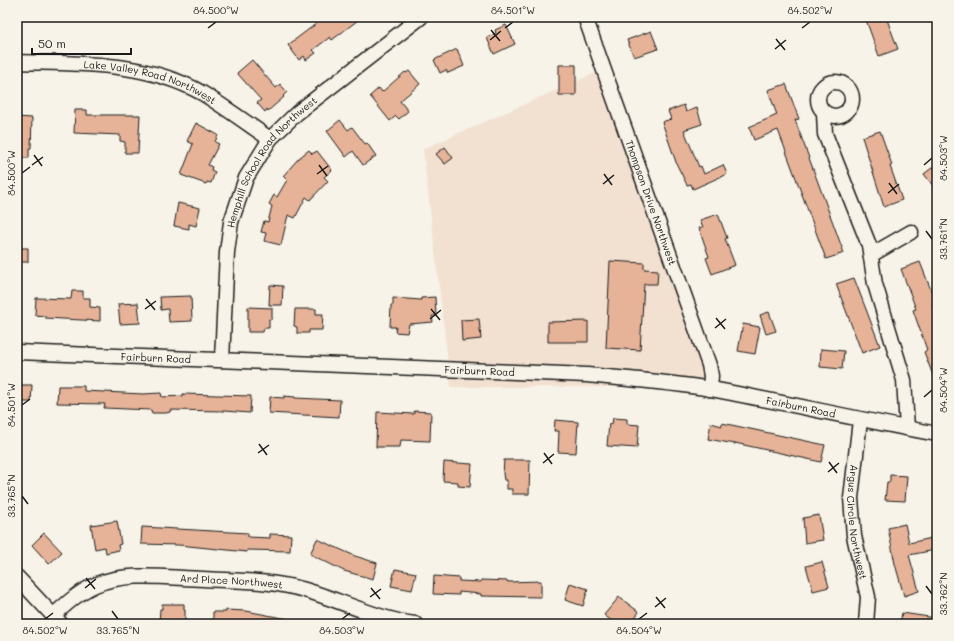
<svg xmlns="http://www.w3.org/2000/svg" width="954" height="641" font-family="Mali,sans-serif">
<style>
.built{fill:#f2e0d0}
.building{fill:#e6b398;stroke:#1c1c1c}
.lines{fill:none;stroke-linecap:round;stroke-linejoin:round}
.minor-casing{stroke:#1c1c1c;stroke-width:17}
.minor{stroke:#f7f3e8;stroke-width:14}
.ticks{fill:none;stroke:#1c1c1c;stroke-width:1.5}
.labels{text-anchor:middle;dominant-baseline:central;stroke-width:3;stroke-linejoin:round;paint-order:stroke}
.street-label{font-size:10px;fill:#1c1c1c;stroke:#f7f3e8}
.neatline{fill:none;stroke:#1c1c1c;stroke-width:1.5}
.ticks-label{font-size:10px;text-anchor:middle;fill:#1c1c1c}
</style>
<rect width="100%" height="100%" fill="#f7f3e8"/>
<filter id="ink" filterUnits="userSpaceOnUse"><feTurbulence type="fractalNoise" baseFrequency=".025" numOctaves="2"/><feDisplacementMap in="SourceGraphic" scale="8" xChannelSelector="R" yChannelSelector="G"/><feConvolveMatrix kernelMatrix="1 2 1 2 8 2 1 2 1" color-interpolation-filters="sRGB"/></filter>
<g filter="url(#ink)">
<path class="built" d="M609,67l105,320h-263l-28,-238z"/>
<path class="building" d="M325,17h37l-30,23 -2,-3 -17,13 3,3 -10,7 -2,-4 -5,4 -11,-15z
M865,17h21l12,32 -19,7z
M506,25l9,19 -21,10 -7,-16 9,-5 -1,-3z
M651,31l7,18 -24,8 -7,-17z
M457,49l7,17 -16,7 -2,-3 -6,3 -6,-13z
M252,60l24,28 4,-4 7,8 -4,4 1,1 -16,14 -1,-2 -2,3 -8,-9 4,-3 -24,-27z
M559,65h17v30h-17z
M409,71l11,13 -20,17 8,10 -9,8 -3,-3 -6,5 -20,-25 9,-8 3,4 23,-20 1,1z
M786,84l13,35 -4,1 49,133 -18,6 -48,-129 -24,10 -5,-13 28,-12 -9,-25z
M684,105l2,7 11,-4 5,16 -18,6 15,37 2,-1 3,8 19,-9 4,9 -34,15 -2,-5 -4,1 -10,-20 -15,-43 9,-3 -3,-8z
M75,110h12v5h53l-2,38h-13v-11l-5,-1v-6l-46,-2z
M17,117l15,1 -1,30h-2v10h-12z
M340,120l8,10 4,-3 13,17 2,-1 9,13 -13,9 -10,-14 -7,6 -19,-26z
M196,123l22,12 -3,7 4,2 -11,21 4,2 -1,3 4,2 -4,11 -4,-1 -1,2 -25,-9 12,-31 -6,-3z
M880,131l12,34 -2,1 12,34 -18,7 -22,-70z
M445,147l8,11 -8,6 -9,-10z
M309,150l3,4 5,-3 15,19 -8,7 4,4 -18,19 -4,-3 -11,21 -7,-3 -7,30 -17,-4 2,-8 -5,-1 3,-11 4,1 4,-16 -3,-2 5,-9 3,2 10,-17 -4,-4 16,-18z
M937,164v27l-13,-17z
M178,203l22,5 -4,18 -7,-2v5l-15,-3z
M718,214l9,24 -2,1 10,26 -23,9 -6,-16 3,-1 -10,-29 4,-1 -3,-7z
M17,248h11v14h-11z
M610,261l34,2v6l14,1 -1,14h-13l-4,66 -34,-2z
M920,262l16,41 -4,1 5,14 -1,65 -12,-31 3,-2 -14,-40 3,-1 -15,-40z
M854,278l26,68 -18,7 -26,-69z
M270,285l13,1 -1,19h-13z
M72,291h11v7h7v9l10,1v13l-55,-3v-2l-10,-1 1,-17 35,1z
M191,296l1,25 -23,1 -1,-13 -7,1 -1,-13z
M435,297l1,19h-4l1,6 -24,2 -2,9 -12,-1 1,-5h-6l1,-22h2v-7l28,2v-2z
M138,303l2,20 -20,1 -2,-20z
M248,307l24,1v11h-3v9h-5l-1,4h-15z
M295,309h21v5h7l-1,16h-13v3h-12v-6l-3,-1z
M769,312l7,19 -10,3 -6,-19z
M479,319l2,20 -19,2 -1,-21z
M588,321v21h-40v-20z
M743,324l17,3 -5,27 -17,-3z
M821,349l23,2 -2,18 -22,-2z
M17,385h15l-1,17h-14z
M58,386h26v5l59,3 18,-1 1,4 21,-1v-2l68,2 -1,17 -26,-2 -54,-1v2l-4,1h-14l-1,-3 -47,-2 1,-4 -48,-1z
M284,396l11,1v1l45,2 -1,17 -70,-4 1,-16 14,1z
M414,411l17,1 -1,29 -29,-1 -1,7h-24l1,-35 37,2z
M613,418l14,1v5l12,1 -2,23 -30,-2 2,-23 3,1z
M555,420l23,2 -2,31 -18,-1 1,-21h-5z
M711,423l11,3v-3l103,22 -4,17 -86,-19v1l-27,-5z
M504,460h26l-1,34h-17v-5h-5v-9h-3l-1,-6z
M444,462l28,2 -2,23 -12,-1v-4l-15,-1z
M890,475l17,1 -2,25 -20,-1 2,-18h3z
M819,515l4,25 -18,3 -2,-25z
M117,521l4,23 -3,1 1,5 -13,3 -1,-6 -10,2 -4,-24z
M905,524l4,19 23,-5 3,12 -26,5 10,36 -15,5 -9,-32 -7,-36z
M142,527l106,6v4l22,1v-4l21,1 -1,16 -43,-1v2l-68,-7 -38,-1z
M44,533l18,19 -13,12 -17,-19z
M317,539l38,17 22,7 -4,16 -29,-8 -34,-17z
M822,562l7,25 -16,4 -7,-25z
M395,569l21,4 -4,17 -21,-4z
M434,576l25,2v3l22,1v-2l27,1v1l33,-1v16l-60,-1v-2l-22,-2v3l-26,-1z
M570,583l18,6 -5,17 -18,-6z
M619,597l20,15 -9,12h-14l-12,-9z
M162,604h22v6h1v14h-26l1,-15h2z
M226,610l20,1 42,8v5h-75v-12h13z
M902,613l34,5 -1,6h-35z"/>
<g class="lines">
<g class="minor-casing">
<g id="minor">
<path id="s1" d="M585,17l124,348 2,11 -1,13"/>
<path id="s2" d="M17,62c63,2 128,-1 185,31 23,14 46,31 68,46"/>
<circle cx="835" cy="99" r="17"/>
<path d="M824,113l1,21 44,111 6,39 29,96 3,48"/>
<path d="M871,255l40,-23"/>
<path id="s3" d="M17,352l570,23c41,4 83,7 124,14 75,14 150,31 226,45"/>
<path id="s4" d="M222,360l5,-108 4,-30 15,-44 24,-39 27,-26 124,-96"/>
<path id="s5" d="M860,420l-9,78 3,38 14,61 -2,27"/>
<path d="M17,577l44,47"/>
<path id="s6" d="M53,616c13,-12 26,-24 42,-31 33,-14 73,-7 108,-6 34,2 69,1 102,11 37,11 72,29 110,34"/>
</g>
</g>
<use href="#minor" class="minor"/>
</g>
</g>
<path class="ticks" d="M208,28l8,-6M505,28l8,-6M802,28l8,-6M491,30l9,11M776,39l9,11M490,40l11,-9M775,49l11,-9M34,155l8,11M32,165l11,-8M319,165l8,11M924,165l8,-7M22,173l8,-6M317,174l11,-8M604,174l8,11M889,183l8,11M603,184l11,-9M888,193l11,-9M926,231l6,8M146,299l9,11M145,309l11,-8M431,309l9,11M716,318l9,11M430,319l11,-9M715,328l11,-9M924,397l8,-7M22,405l8,-6M259,444l8,11M258,453l11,-8M544,453l8,11M829,462l8,11M543,463l11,-9M828,472l11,-9M22,496l6,8M86,578l9,11M926,586l6,8M85,588l11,-9M371,588l9,11M370,597l11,-8M656,597l9,11M655,607l11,-9M112,611l6,8M45,619l8,-6M342,619l8,-6M639,619l8,-6"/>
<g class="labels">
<g class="street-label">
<text stroke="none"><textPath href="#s2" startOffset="136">Lake Valley Road Northwest</textPath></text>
<text stroke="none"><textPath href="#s4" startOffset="212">Hemphill School Road Northwest</textPath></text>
<text stroke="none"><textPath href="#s1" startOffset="197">Thompson Drive Northwest</textPath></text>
<text stroke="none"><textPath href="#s3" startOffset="139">Fairburn Road</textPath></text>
<text stroke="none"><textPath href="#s3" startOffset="463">Fairburn Road</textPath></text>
<text stroke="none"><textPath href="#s3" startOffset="787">Fairburn Road</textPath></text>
<text stroke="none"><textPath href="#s5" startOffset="103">Argus Circle Northwest</textPath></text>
<text stroke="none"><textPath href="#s6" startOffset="190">Ard Place Northwest</textPath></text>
</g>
</g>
<rect width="954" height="641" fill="none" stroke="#f7f3e8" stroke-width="44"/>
<path d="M32 48v6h99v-6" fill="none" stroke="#1c1c1c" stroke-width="2"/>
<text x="38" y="48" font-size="12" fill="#1c1c1c" stroke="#f7f3e8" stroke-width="3" paint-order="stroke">50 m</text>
<rect x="22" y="22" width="910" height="597" class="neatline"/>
<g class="ticks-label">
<text x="216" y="14">84.500°W</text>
<text x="513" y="14">84.501°W</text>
<text x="810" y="14">84.502°W</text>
<text transform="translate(943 158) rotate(-90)" y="4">84.503°W</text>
<text transform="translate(11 173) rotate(-90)" y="4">84.500°W</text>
<text transform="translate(943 239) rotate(-90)" y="4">33.761°N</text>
<text transform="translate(943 390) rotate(-90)" y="4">84.504°W</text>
<text transform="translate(11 405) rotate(-90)" y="4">84.501°W</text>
<text transform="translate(11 496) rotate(-90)" y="4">33.765°N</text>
<text transform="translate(943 594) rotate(-90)" y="4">33.762°N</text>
<text x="45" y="634">84.502°W</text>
<text x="118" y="634">33.765°N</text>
<text x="342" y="634">84.503°W</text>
<text x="639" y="634">84.504°W</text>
</g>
</svg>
